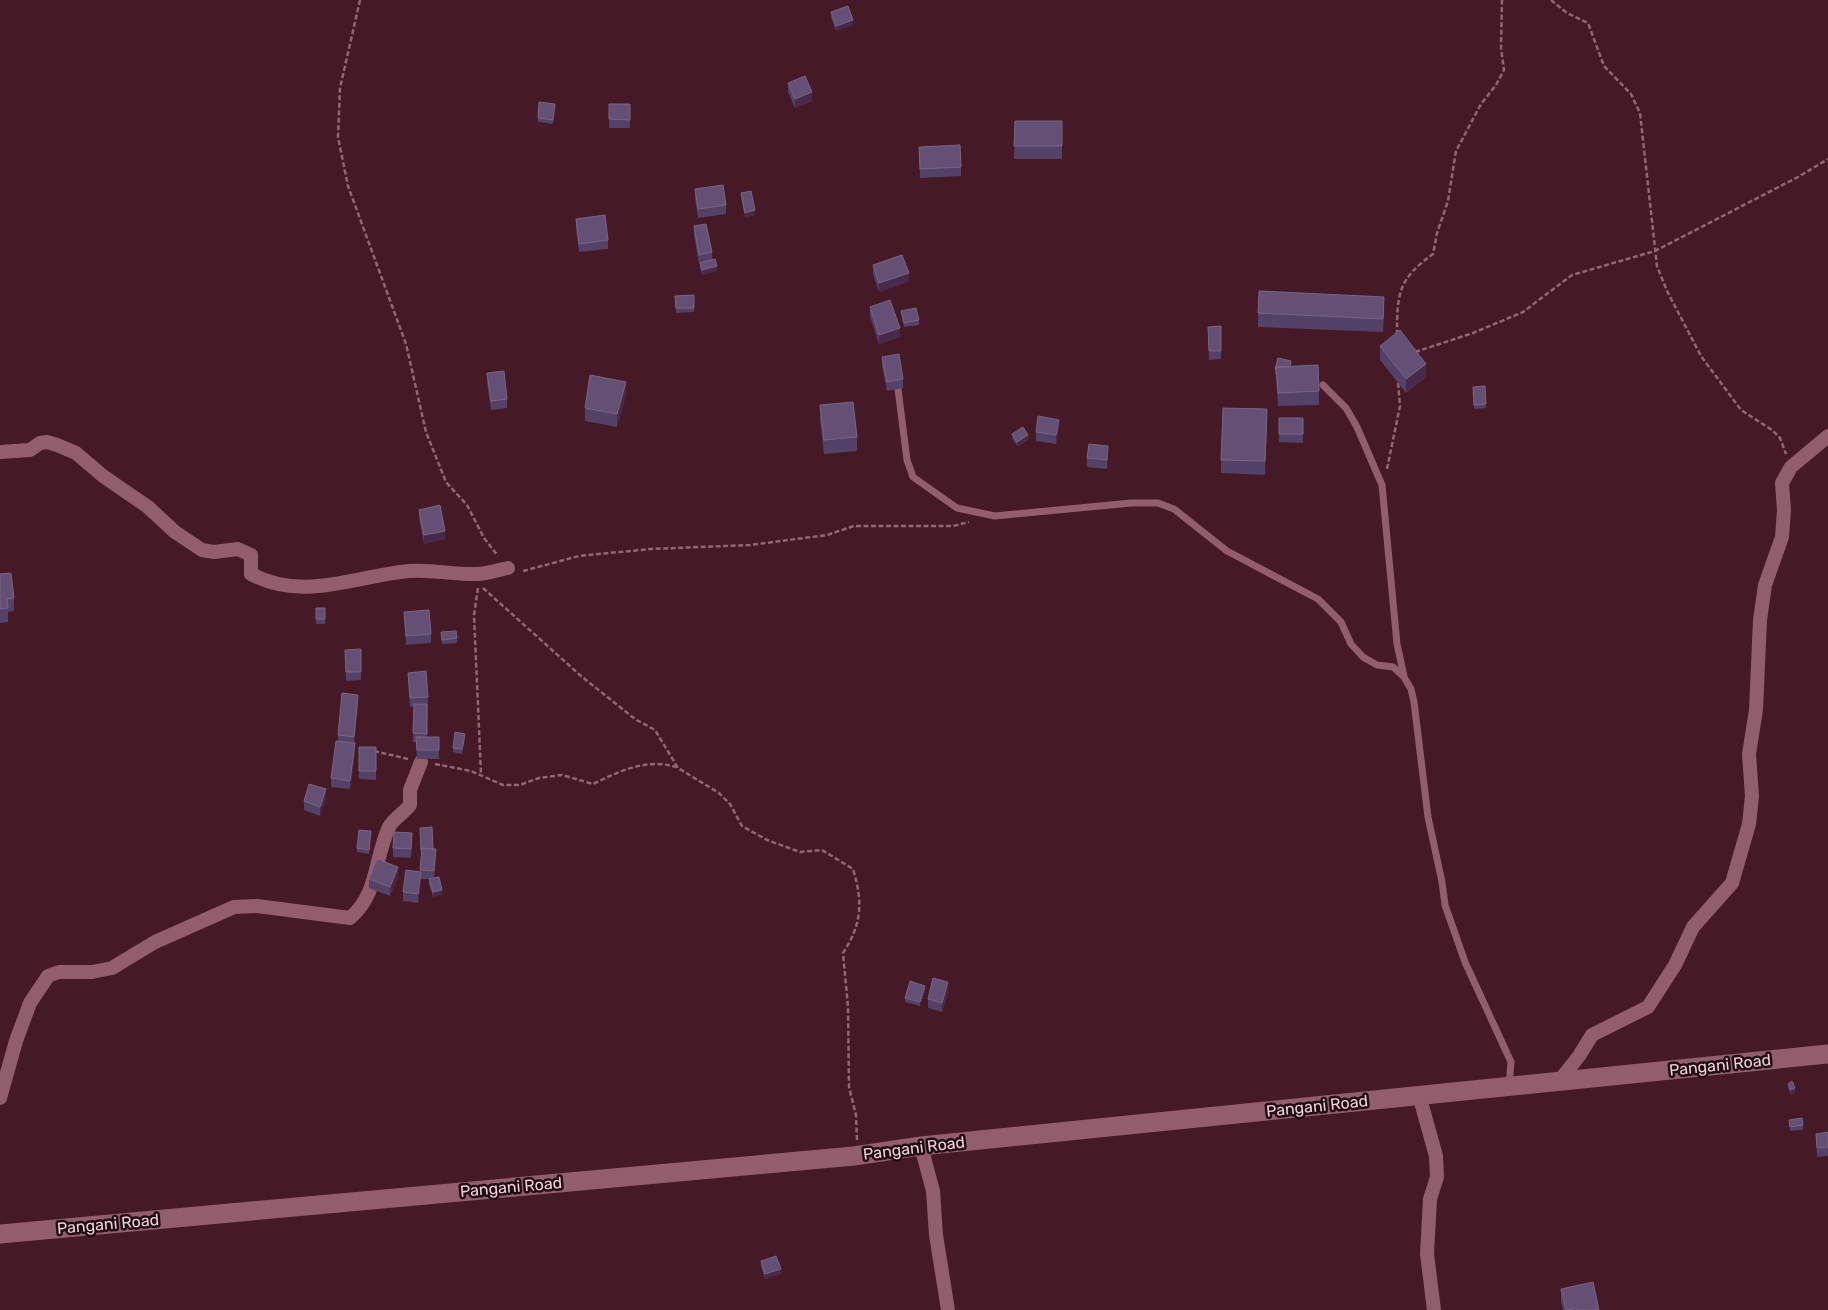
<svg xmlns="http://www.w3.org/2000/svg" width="1828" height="1310" font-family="Rubik,sans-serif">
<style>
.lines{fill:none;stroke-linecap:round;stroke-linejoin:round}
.path{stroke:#8f6874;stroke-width:2.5;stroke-dasharray:5 2.5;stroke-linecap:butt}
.service{stroke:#925d6c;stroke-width:7}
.minor{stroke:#925d6c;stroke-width:14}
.secondary{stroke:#925d6c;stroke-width:19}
.wall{fill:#534168}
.shaded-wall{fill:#472a49}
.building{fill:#645074;stroke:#7a6484}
.labels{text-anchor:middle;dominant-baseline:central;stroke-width:5;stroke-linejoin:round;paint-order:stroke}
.street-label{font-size:16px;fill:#f0d1d9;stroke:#200c12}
</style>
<rect width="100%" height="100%" fill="#461927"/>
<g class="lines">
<path class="path" d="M360,0l-20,88 -2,49 10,49 58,158 20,88 20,50 21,23 17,33 14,18
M1551,0l16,13 21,10 16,43 27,28 9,19 17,153 10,25 34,65 40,54 31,20 8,8 6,16
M1397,335c0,-41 1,-56 36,-81l4,-21 11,-32 8,-50 25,-47 15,-19 8,-15 -3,-22 1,-48
M1415,352l58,-19 50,-21 49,-37 83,-24 143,-74 30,-18
M1387,469l13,-63 -2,-25
M523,571l56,-15 71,-7 100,-4 77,-10 27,-9h99l16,-4
M478,588l-4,27 7,159
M483,588l98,88 54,43 20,11 23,38 41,25 11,11 12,22 25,14 33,12 22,-2 31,19c10,33 9,55 -10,84l5,54 1,80 7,28 1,25
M374,751l34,8
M435,764l36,7 32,14h17l19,-7 23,-3 31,9c27,-13 53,-26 83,-17"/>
<path class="service" d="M897,381l10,79 6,17 44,31 38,8 136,-13h27l16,6 53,42 91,48 23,23 10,22 12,13 14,8 16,2 11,10 7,12 3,13 14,115 14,65 3,23 20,57 46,100 -2,24
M1323,385l23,23 11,19 25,58 15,159 7,32"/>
<path class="minor" d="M0,452l30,-2 10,-7 7,-1 10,3 19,8 27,23 45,31 27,25 27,18 12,2 24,-3 13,6v19c52,28 104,2 158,-3 23,-2 45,4 68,3 10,0 21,-4 31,-6
M1560,1080l19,-24 13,-21 56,-28 27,-42 18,-38 39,-44 17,-59 3,-28 -3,-42 7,-44 4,-90 5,-35 17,-48 2,-27 -2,-27 9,-16 37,-31
M1419,1095l17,61 1,21 -7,22 -3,55 7,56
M0,1098l16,-57 14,-38 18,-27 11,-4h33l20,-4 43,-26 79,-35 23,-1 93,12c29,-25 24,-59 39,-91 4,-8 16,-15 21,-22v-15l11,-28
M921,1146l12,45 3,44 12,75"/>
<path class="secondary" d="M0,1234l854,-78 67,-10 907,-92"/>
</g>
<path class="wall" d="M831,12l22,13 -17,6 -5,-14z
M788,83l24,18 -17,7 -7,-16z
M609,104h21v24h-21z
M555,108l-2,16 -15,-2v-4z
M1015,121h47v38h-48z
M919,147l42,20v9l-41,2z
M695,189l31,16v9l-28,4 -3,-20z
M741,193l14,22 -10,2 -4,-19z
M576,219l32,21v9l-29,3 -3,-24z
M694,226l18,26v8l5,11 -15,4 -2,-7v-5h1l-2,1 -5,-29z
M873,265l36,16 -30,11 -6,-18z
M675,296l19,12v4l-18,1z
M870,307l30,30 -21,7 -9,-28z
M901,311l18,9v5l-15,2z
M1384,311l-1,21 -125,-5v-14z
M1221,326v33l-12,1 -1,-33z
M1380,346l46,31 -20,16 -26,-33z
M882,357l21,22v9l-16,3 -5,-25z
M1291,366l28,25v14l-41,1 -2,-32h-1v-5z
M487,373l20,26v9l-16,2 -4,-28z
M1485,386l1,22 -12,1 -1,-22z
M626,395l-9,32 -32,-6v-13z
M820,405l37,32v14l-33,3 -4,-35z
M1279,418h24v25l-24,-1z
M1267,423l-2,52 -44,-2v-13z
M1059,429l-3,15 -20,-3v-9z
M1012,434l16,6 -11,6 -5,-8z
M1108,455l-1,14 -20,-2v-9z
M419,510l26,29 -21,5 -5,-26z
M0,574l14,24v13l-6,1v10l-8,1z
M316,608h9v16h-9z
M404,612l27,22v9l-25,2z
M441,632l16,6v5l-15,1z
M345,650l16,22v8l-15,1z
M408,673l20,24 -1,40h12v22h-22l-1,-17h-3l1,-36 -4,1z
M358,704l-4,39 1,9 -5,37 -19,-2v-9l7,-37v-6z
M465,738l-3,16 -9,-2v-4z
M359,747h17v33l-17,-1z
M326,798l-6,18 -16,-6v-9z
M420,828l13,21 3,9 -2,20 8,16 -9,3 -4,-13v-5h-8l-3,24 -15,-2v-9l17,-20 1,-18z
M371,836l-2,18 -12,-2v-4z
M412,842l-1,16 -18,-1v-9z
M398,876l-8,20 -21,-8v-9z
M925,990l-5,16 -15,-4v-4z
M948,991l-6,21 -14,-4v-9z
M1788,1084l7,9 -4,2 -3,-7z
M1789,1120l14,5v5l-13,1z
M1828,1132v24l-11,1 -1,-23z
M761,1261l20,13 -16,5 -4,-13z
M1561,1289l38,21h-36l-2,-8z"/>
<path class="shaded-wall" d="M853,20v5l-17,6v-5z
M812,92v9l-17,7v-9z
M755,210v5l-10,2v-4z
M717,266v5l-15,4v-5z
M909,273v8l-30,11v-9z
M900,328v9l-21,7v-9z
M1426,364v13l-20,16v-14z
M626,382v13l-9,32v-13z
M1059,420v9l-3,15v-9z
M1028,435v5l-11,6v-4z
M1108,446v9l-1,14v-9z
M445,531v8l-21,5v-9z
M358,695v9l-4,42v-9z
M355,743v9l-5,37v-8z
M326,789v9l-6,18v-9z
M436,849v9l-2,22v-9z
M398,867v9l-8,20v-9z
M421,872v9l-3,22v-9z
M442,890v4l-9,3v-5z
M948,982v9l-6,21v-9z
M925,986v4l-5,16v-4z
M1795,1088v5l-4,2v-5z
M781,1269v5l-16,5v-5z"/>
<path class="building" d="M848,6l5,14 -17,6 -5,-14z
M805,76l7,16 -17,7 -7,-16z
M539,102l16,2 -2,16 -15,-2z
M609,104h21v16l-21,-1z
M1015,121h47v25h-48z
M960,145l1,22 -41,2 -1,-22z
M723,185l3,20 -28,4 -3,-20z
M751,191l4,19 -10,3 -4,-20z
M605,215l3,25 -29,4 -3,-25z
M706,224l6,28 -13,3 -5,-29z
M902,255l7,18 -30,10 -6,-18z
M715,259l2,7 -15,4 -2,-7z
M1259,291l125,6 -1,22 -125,-6z
M694,295v13h-18l-1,-12z
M890,300l10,28 -21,7 -9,-28z
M916,308l3,12 -15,3 -3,-12z
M1221,326v25h-12l-1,-24z
M1400,330l26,34 -20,15 -26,-33z
M899,354l4,25 -16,3 -5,-25z
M1278,358l13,3 -1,6h-14l1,3 -2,-1z
M1318,365l1,26 -41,2 -2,-26z
M504,371l3,28 -16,2 -4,-28z
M590,375l36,7 -9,32 -32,-6z
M1485,386l1,18 -12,1 -1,-18z
M853,402l4,35 -33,3 -4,-35z
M1223,408l44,1 -2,52 -44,-1z
M1038,416l21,4 -3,15 -20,-3z
M1279,418h24v16h-24z
M1023,427l5,8 -11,7 -5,-8z
M1089,444l19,2 -1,14 -20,-2z
M440,505l5,26 -21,4 -5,-25z
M11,573l3,25 -7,1 1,9 -8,1v-35z
M316,608h9v11h-9z
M429,610l2,24 -25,2 -2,-24z
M456,631l1,7 -15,2 -1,-8z
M361,649v23h-15l-1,-22z
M426,671l2,26 -18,1 -2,-25z
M342,693l16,2 -4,42 -16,-2z
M414,704h13v30l-14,-1z
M455,732l10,2 -3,15 -9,-1z
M416,737h23v13h-22z
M336,741l19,2 -5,38 -19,-3z
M359,747h17v24h-17z
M309,784l17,5 -6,18 -16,-6z
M432,827l1,22 -11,-1 -1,2 -1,-22z
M359,830l12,1 -2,19 -12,-2z
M394,832l18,1 -1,16 -18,-1z
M422,848l14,1 -2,22 -14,-1z
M377,859l21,8 -8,20 -21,-8z
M406,870l15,2 -3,22 -15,-2z
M439,877l3,13 -9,2 -4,-13z
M933,978l15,4 -6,21 -14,-4z
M910,981l15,5 -5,16 -15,-4z
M1792,1081l3,7 -4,2 -3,-6z
M1802,1118l1,7 -13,2 -1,-7z
M1828,1132v15l-11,1 -1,-14z
M776,1256l5,13 -16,5 -4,-13z
M1593,1282l6,28h-22l-1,-2 -10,2 -5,-21z"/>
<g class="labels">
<g class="street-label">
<text transform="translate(1720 1065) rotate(-6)">Pangani Road</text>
<text transform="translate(1317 1106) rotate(-6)">Pangani Road</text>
<text transform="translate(914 1148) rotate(-7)">Pangani Road</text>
<text transform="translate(511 1187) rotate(-5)">Pangani Road</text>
<text transform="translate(108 1224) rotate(-5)">Pangani Road</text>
</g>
</g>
</svg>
